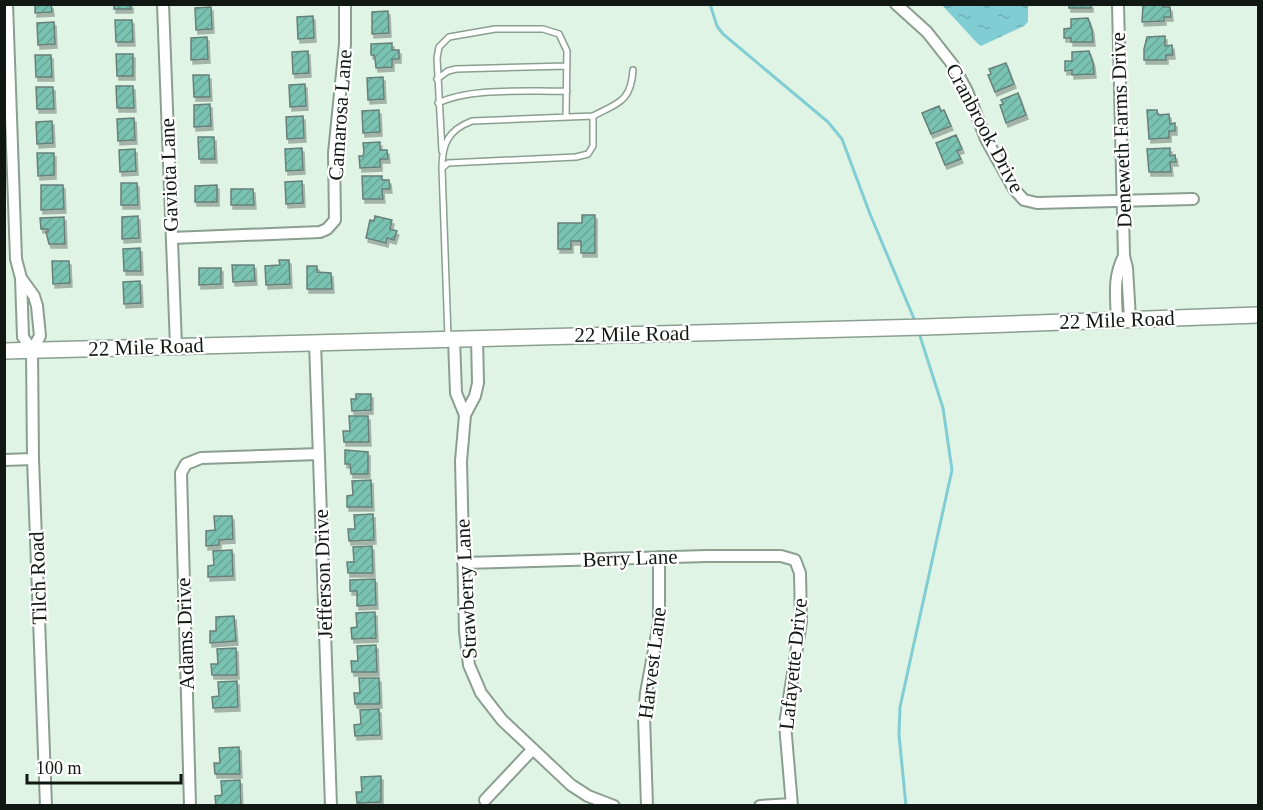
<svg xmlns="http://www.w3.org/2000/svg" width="1263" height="810" font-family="Georgia,serif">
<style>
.water{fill:url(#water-ripples)}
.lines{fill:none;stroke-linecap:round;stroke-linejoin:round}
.stream{stroke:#80ced4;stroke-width:3}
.building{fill:url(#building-hatch);stroke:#68807a;stroke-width:1.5;filter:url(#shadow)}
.lane-casing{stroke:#8b9f90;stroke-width:8}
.street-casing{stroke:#8b9f90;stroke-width:14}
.secondary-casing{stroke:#8b9f90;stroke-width:18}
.lane{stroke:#fff;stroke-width:5}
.street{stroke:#fff;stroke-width:10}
.secondary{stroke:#fff;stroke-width:15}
.labels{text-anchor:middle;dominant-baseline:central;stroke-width:4.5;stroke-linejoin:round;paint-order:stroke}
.street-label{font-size:21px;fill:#111813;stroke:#fff}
</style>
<defs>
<pattern id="water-ripples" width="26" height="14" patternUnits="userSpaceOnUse" patternTransform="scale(1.5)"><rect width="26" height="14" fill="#80ced4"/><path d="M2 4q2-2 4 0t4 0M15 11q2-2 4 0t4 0" fill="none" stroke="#6eb0b5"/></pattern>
<pattern id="building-hatch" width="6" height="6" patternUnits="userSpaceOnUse" patternTransform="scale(1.5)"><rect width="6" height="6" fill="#7ac3b2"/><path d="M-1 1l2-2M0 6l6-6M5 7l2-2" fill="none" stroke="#68a798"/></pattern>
<filter id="shadow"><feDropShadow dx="2" dy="4" stdDeviation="0" flood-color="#0004"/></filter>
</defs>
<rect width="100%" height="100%" fill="#dff4e4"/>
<path class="water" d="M942,5h86v17l-4,4 -43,20 -4,-3z"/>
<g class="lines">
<path class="stream" d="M710,4l7,22 6,8 105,88 14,17 28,75 45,107
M906,806l-7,-71 1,-28 52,-237 -9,-62 -24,-75"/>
</g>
<path class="building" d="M35,4h16l1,8 -17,1z
M114,4h17v5h-17z
M1069,4h22v4h-22z
M1143,4h20v3h7l1,10h-7v4l-22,1z
M211,7l1,22 -16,1 -1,-22z
M388,11l1,22 -17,1v-22z
M313,16l1,22 -16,1 -1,-22z
M1088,18l4,12 1,12h-22v-4h-7v-9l7,-1v-9z
M115,20h17l1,22h-17z
M54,22l1,22 -17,1 -1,-22z
M1165,36v10l7,-1 1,10h-7v5h-22v-11l3,-12z
M207,37l1,22 -17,1v-22z
M392,43v7h7v9h-7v8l-16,1 -1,-9 -1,-4h-3v-11z
M308,51l1,22 -16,1 -1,-22z
M1089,51l4,12 1,11 -22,1v-5l-7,1v-10h7v-9z
M116,54h17v22h-16z
M35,55h16l1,22h-16z
M1006,63l8,21 -19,8 -7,-17 3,-1 -2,-5z
M193,75h16l1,22h-16z
M383,77l1,22 -16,1 -1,-22z
M305,84l1,22 -16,1 -1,-22z
M116,86h17l1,22h-17z
M36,87h17l1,22h-17z
M1018,93l8,22 -20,8 -6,-18 3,-1 -2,-4z
M210,104l1,22 -17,1v-22z
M939,106l2,5 3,-1 7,16 -20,8 -9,-21z
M379,110l1,22 -17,1 -1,-22z
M1147,110h10l1,5 11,-1 1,10 5,-1v8h-6v7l-20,1z
M303,116l1,22 -17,1 -1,-22z
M134,118l1,22 -17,1 -1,-22z
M52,121l1,22 -16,1 -1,-22z
M956,135l6,14 -5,2 4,8 -16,6 -9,-22z
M198,137h16l1,22h-16z
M380,142v8h7l1,9h-8v8l-20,1 -1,-12h4l1,-4 -1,-9z
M302,148l1,22 -17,1 -1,-22z
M1170,148v8l5,-1 1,7h-6l1,10h-22l-2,-23z
M135,149l1,22 -16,1 -1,-22z
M37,153h17v22l-16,1z
M362,176h20v4h7l1,9h-8l1,10h-20z
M302,181l1,22 -17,1 -1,-22z
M121,183h16l1,22h-17z
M41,185h22l1,24 -23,1z
M217,185v17h-22v-16z
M231,189h22l1,16h-23z
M582,215h13v38h-14v-12h-10v8h-13v-26h24z
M138,216l1,22 -17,1v-22z
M375,216l17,4 -2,9 7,2 -3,9 -7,-2 -1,5 -20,-5 4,-18 4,1z
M64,217l1,27h-16l-3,-12h2v-3h-7l-1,-11z
M140,248l1,23h-17l-1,-22z
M279,260h10l1,24 -24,1 -1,-19 15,-1z
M52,261h17l1,22 -17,1z
M232,265h22l1,16 -22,1z
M307,266h10v6l14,1 1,16h-25z
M199,268h22v16l-22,1z
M140,281l1,22 -17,1 -1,-22z
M356,394h15v16l-19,1 -1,-12h5z
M349,416h19l1,26h-25l-1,-11h7z
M345,450l23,2v22h-17l-1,-10h-5z
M371,480l1,27h-25v-11l6,-1 -1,-14z
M373,514l1,26 -25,1 -1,-12h7l-1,-14z
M214,516h18l1,23 -14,1v5l-13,1v-15l9,-1z
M372,546l1,27h-25l-1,-11h7l-1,-15z
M232,550l1,26 -25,1v-11l6,-1 -1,-14z
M375,579l1,26 -19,1v-15h-7v-11z
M375,612l1,26 -24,1 -1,-11 6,-1 -1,-14z
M234,616l2,25 -26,2v-12h6v-14z
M376,645l1,27h-25l-1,-11h7l-1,-15z
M236,648l1,27h-25l-1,-11h7l-1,-15z
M359,678h20l1,26h-25l-1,-11h6z
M237,681l1,26 -25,1 -1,-11 7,-1 -1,-14z
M379,709l1,26 -25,1 -1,-11 7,-1 -1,-14z
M239,747l1,27h-25l-1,-11h6l-1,-15z
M381,776v26l-24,1 -1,-11h6l-1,-15z
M240,780l1,26h-25l-1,-10 7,-1 -1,-14z"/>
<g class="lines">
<g class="lane-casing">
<path id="lane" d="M437,79l11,-8 8,-2 111,-3
M438,103c34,-16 90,-11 129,-12
M442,151l-5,-93 2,-11 10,-10 46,-8h48l16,5 8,17 -1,66
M442,168c0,-24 6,-38 30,-47l121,-5
M448,337l-6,-169 6,-5 128,-6 12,-3 5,-8v-30c25,-13 38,-14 40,-46"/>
</g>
<g class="street-casing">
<path id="street" d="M7,4l9,255 5,19 13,18 3,10 3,30 -8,14 1,109 13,347
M163,4l13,342
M896,4l31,28 26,33 14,26 19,48 28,50 10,11 13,3 156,-4
M1118,4l6,252 3,12 3,51
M172,238l148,-6 7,-3 8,-9 -1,-67 11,-109v-40
M21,278l2,59 9,13
M1117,320c-1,-23 -4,-44 7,-64
M477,338l1,45 -3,13 -10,19 -4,46 4,171 4,33 12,28 21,27 69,65 17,11 26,10
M454,339l2,54 9,22
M315,342l16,464
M4,460l29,-1
M463,563l244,-7h74l14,4 5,13 1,49 -16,102 7,82
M485,800l48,-51
M190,806l-9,-333 5,-9 15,-6 118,-4
M647,806l-3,-90 2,-23 13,-70v-66
M760,806l32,-2"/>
</g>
<g class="secondary-casing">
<path id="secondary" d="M4,351l921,-24 333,-12"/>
</g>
<use href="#lane" class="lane"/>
<use href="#street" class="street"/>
<use href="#secondary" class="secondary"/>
</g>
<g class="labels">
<g class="street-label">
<text transform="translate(340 115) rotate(-86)">Camarosa Lane</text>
<text transform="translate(985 128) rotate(62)">Cranbrook Drive</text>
<text transform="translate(1121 130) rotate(-92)">Deneweth Farms Drive</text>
<text transform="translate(169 175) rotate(-92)">Gaviota Lane</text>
<text transform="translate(1117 320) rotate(-2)">22 Mile Road</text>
<text transform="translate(632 334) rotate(-1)">22 Mile Road</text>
<text transform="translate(146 347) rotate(-2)">22 Mile Road</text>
<text transform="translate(630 558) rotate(-2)">Berry Lane</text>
<text transform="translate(323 574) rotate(-92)">Jefferson Drive</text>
<text transform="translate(38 578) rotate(-92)">Tilch Road</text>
<text transform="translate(466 589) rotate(-93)">Strawberry Lane</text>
<text transform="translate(185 634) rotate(-92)">Adams Drive</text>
<text transform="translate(652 663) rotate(-83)">Harvest Lane</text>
<text transform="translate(793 664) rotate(-84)">Lafayette Drive</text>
</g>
</g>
<rect width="1263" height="810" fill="none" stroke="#111813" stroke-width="12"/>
<path d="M27 774v9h154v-9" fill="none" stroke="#111813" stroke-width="3"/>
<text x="36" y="774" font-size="18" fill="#111813" stroke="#ffffff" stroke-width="4.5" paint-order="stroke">100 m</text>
</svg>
